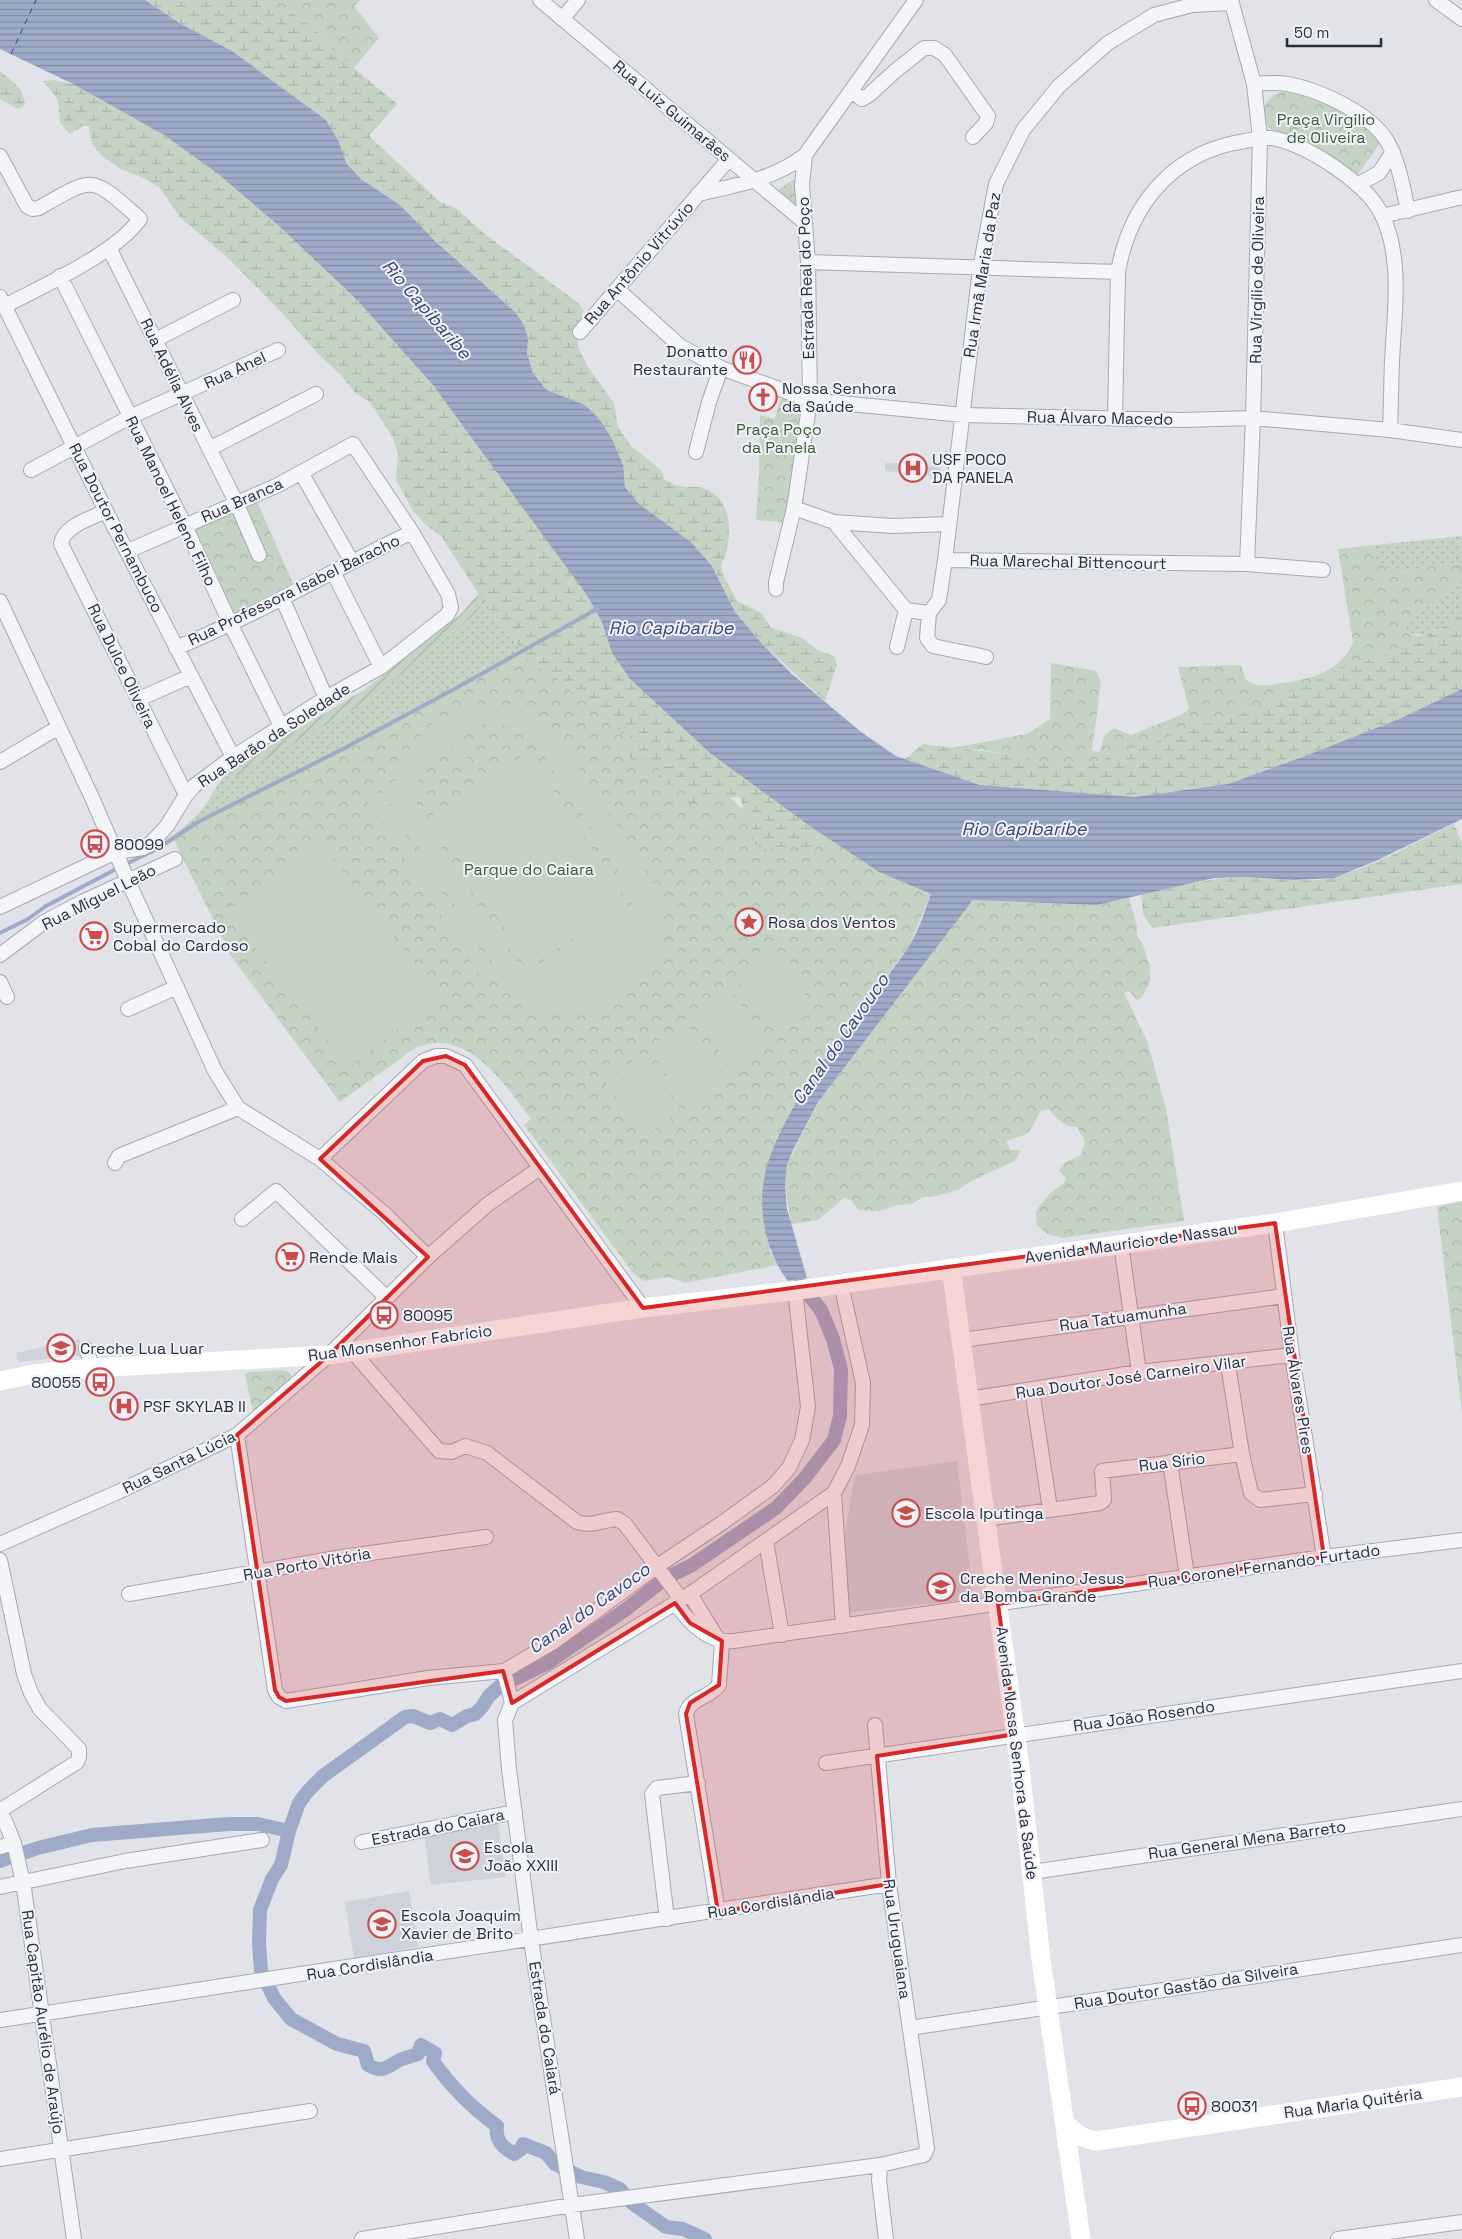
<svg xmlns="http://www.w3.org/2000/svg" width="1462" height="2239" font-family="'Space Grotesk',sans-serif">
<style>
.built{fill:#cfd2db}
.grass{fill:url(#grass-dots)}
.forest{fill:url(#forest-crowns)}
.wetland{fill:url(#wetland-marsh)}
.garden{fill:url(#garden-furrows)}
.pitch{fill:#c4d3c3;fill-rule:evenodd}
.water{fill:url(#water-rules)}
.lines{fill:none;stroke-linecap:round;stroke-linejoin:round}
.stream{stroke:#9eabc8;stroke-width:4}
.canal{stroke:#9eabc8;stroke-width:14}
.ferry{stroke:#364772;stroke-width:1;stroke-dasharray:6 5;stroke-linecap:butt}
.street-casing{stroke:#a6a9b3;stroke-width:16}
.street{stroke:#f4f5f8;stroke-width:14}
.secondary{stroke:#fff;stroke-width:19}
.marked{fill:#d62828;fill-opacity:0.2;stroke:#d62828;stroke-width:4;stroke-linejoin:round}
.labels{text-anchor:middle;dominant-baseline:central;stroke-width:4;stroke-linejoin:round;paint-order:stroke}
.street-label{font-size:16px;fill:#2a2f40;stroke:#f1f2f7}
.park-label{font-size:16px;fill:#395b38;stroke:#f1f2f7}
.poi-label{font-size:16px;fill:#2a2f40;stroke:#f1f2f7;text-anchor:start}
.water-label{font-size:18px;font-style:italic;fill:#364772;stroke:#f1f2f7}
</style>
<defs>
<pattern id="grass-dots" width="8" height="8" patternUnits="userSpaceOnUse" patternTransform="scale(1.25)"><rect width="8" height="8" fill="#c4d3c3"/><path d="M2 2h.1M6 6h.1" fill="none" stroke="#a9b5a9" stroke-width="1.8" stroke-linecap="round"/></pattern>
<pattern id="forest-crowns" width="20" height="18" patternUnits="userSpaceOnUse" patternTransform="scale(1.25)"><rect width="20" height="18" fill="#c4d3c3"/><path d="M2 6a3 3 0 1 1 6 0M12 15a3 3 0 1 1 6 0" fill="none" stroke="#a9b5a9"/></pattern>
<pattern id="wetland-marsh" width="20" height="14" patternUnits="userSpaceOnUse" patternTransform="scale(1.25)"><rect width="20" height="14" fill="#c4d3c3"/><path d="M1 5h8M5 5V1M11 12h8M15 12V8" fill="none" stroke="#a9b5a9"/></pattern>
<pattern id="garden-furrows" width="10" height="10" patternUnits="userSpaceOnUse" patternTransform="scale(1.25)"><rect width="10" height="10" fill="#c4d3c3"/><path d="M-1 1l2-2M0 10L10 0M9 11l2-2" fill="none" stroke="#a9b5a9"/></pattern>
<pattern id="water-rules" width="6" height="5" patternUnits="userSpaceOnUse" patternTransform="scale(1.25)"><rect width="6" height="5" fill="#9eabc8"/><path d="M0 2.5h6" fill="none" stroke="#818ca4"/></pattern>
</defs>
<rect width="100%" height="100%" fill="#e1e3e9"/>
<path class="built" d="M885,463l56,3 -1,10 -55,-5z
M79,1339l6,16 -67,7 -2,-9z
M957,1461l13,107h-3l6,31 -128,14 -3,-63 13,-75z
M498,1822l8,55 -75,8 -7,-50z
M409,1891l9,56 -64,11 -9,-56z"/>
<path class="grass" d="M1462,536v27l-27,1 -22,7 -18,1 -19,-10v-17z
M1462,576v39c-19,12 -34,25 -56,17l-2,-8 52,-38z
M478,594l33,40 11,18 -183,99 -141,71 -41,27 -23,11c21,-14 45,-27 63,-45 14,-14 19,-33 34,-46l4,7 133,-75 108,-88 4,-5z"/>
<path class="forest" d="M268,0h92l-6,6 25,32 -25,30 -23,-19 -17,-20 -26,-19z
M1286,91c37,6 63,24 93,46l1,6 -22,31 -2,2 -88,-49c-12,-15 0,-34 18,-36z
M792,180h3v25l-17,-15z
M782,393l18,10 -5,69 -13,50 -26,-2 3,-44 1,-61 15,4z
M255,497l38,86 -59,30 -41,-89z
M1376,545v17l19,10 18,-1 22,-7 27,-1v13l-6,10 -52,38 2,8 11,4 20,-5 -19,11 -80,28 -74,35 -178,60 -33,-1 -40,-9 -31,-5 -30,-2 75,-14 23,-15 1,-56 45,8 5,11 -9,69 7,1 6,-17 9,-7 17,7 50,-20 8,-6 -11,-42 63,-2 5,15c14,9 22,5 37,3 29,-4 58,-12 70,-41l-15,-93z
M561,631l180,177 70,19 68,45 52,22 -21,50 -91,126 -25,38 -15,29 -12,30 3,85 8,13 -93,18 -16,-6 -25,4 -11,-8 -109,-148 7,-6c-25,-33 -63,-92 -113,-72 -8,3 -15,10 -22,15 -19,13 -38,27 -56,40l-109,-146 -58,-118 25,-16 141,-71z
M1129,898l8,27v11l6,9 7,22v14l-8,16 -5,3 -8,-9 -5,2 23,48 19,68 18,112 -122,17 -14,-4 -11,-8 -1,-15 13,-17 15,-11 2,-5 -7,-7 5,-8 17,-8 4,-13 -8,-15c-14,0 -20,-8 -28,-18l-8,2 -12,21 -5,3 -18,6 5,9h10l-6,11 -44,20 -13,9 -22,6 -13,1 -11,7 -14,1 -18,6 -22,-1 -6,-9 -8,-3 -26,22 -27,4 -6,-38 2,-21 31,-63 155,-202 124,5z
M1462,1201v211l-25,-205z
M283,1370l7,3 3,8 -40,31 -8,-38 4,-2z"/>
<path class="wetland" d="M145,0h123l20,10 26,19 17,20 66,55 -28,32 71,66 17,7 25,23 95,70 7,8 -8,19 3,21 11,20 24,33 4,24 12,18 31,25 4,10c5,2 10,5 15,6 11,3 17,-2 30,5 24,14 23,52 11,74l3,12 13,24 25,12 8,14 32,11 16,12 16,6 3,9 -12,36 -62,-56 -28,-33 -23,-46 -21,-24 -52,-38 -14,-17 -3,-22 -37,-60 -38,-15 -14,-17 -6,-20 1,-13 -13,-28 -80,-71 -35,-36 -39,-26 -16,-16 -6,-21 -13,-22 -94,-69 -51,-27z
M0,71c12,10 24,17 25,34l-7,4 -18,-10z
M54,80l19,4 91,51 53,38 62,53 78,74 76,85 86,115 67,94 15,26 11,33 18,26 81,75 100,73 5,23 -7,3 -15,-6 -12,5 -10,-4 -11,2 -8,-9 -2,-19 -6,-6 -5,-19 -38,2 -13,5 -7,-26 -12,7 -11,-3 -2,-9 6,-6 13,-2 -10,-4 -18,4 -2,-7 -11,3 -11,-6v-9l16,-7 -10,-1 -9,-5 -20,-25 -19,-7 -32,-28 -16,-9 -12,-12 -11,-18 -30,-36 -40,-62 -15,-11 -13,-14 -17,-31 2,-26 -5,-16 -23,-36 -15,-9 -14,-18 -23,-21 -37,-42 -53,-54 -48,-41 -21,-30 -14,-8 -24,-10 -19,-13 -10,-12 -3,-18h-6l-13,8 -10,-11 -2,-23 -15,-19z
M1462,615v74l-63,30 -94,37 -77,28 -93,13 -155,-12 -75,-26 18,-15 90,11 40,9 33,1 178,-60 74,-35 80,-28z
M1454,824l8,18v42l-310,44 -9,-14 -2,-19c34,-8 67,-17 102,-18 28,-1 65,8 92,0 41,-11 80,-35 119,-53z"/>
<path class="garden" d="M478,594l2,14 -4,5 -108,88 -133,76 -4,-8 5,-4 128,-75 98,-77z"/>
<path class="pitch" d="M493,704c27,4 40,9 61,27l95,145c11,21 17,42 13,66 -8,50 -73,81 -118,69 -13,-3 -25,-14 -35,-23l-128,-199 16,-10 2,2c6,-48 49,-75 94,-77zM490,722c19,2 31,8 45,20l103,158 -114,74 -100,-152 -7,-16v-19l4,-17 4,-6 26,-18 24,34 5,-4 -23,-34 27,-19z
M528,752l99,151 -97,63 -99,-150z
M370,782l124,191 -11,7 -123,-191z
M318,840l122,156 -91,71 -122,-156z
M773,950l42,57c-8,7 -20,20 -31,23 -13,3 -37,-35 -43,-46l3,-12z
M730,990l40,54 -36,27 -41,-55z
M685,1022l40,55 -36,27 -40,-55z
M641,1055l40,55 -36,27 -40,-55z"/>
<path class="water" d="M0,0h145l36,24 51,27 94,69 13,22 7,21 15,16 39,26 35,36 80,71 9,13 4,15 -1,13 6,20 14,17 38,15 15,15 12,19 11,26 2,22 14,17 52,38 21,24 23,46 28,33 29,29 69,58 35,24 84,29 155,12 93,-13 77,-28 94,-37 63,-30v130l-84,41 -44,18 -39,2 -49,-3 -32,1 -117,27 -124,-5 -155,202 -25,48 -6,15 -2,21 2,23 20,69 -19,3c-24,-31 -32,-77 -21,-115 24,-78 97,-152 142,-220 10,-15 16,-36 22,-52l-52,-22 -68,-45 -100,-73 -81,-75 -18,-26 -11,-33 -15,-26 -153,-209 -76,-85 -78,-74 -62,-53 -53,-38 -91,-51 -73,-35z"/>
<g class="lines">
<path class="stream" d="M124,865l33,-16 41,-27 141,-71 121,-65 139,-78
M0,933l28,-14 18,-13 72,-38"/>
<path class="canal" d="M0,1861l38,-13 54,-13 137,-11h29l31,7
M705,2239l-22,-10 -17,-2 -34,-24 -12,-14 -16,-7 -23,-5 -26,-13 -9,-11 -23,-9 -2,5 -7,5c-12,-7 -19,-14 -17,-28 -26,-19 -46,-39 -64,-65l2,-8 -14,-8 -3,9c-6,2 -14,4 -20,7 -12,7 -16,12 -30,4l-4,-14 -27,-7 -46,-25 -17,-21 -13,-27 -2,-28 1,-33 12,-31 9,-14 8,-34 10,-28 9,-12 15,-15 82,-59 8,-1 17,7 10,-4 12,6 15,-9 8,-2 7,-7 7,-11 11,-10 46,-22 79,-54 41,-32 26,-13 84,-57 28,-29 30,-39 6,-24 1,-47 -8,-30 -12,-29 -21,-26"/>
<path class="ferry" d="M11,54l25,-54"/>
<g class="street-casing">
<path id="street" d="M540,0l264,222
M1231,0l23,84 6,54 -7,280 -6,146
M1436,0l26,19
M562,19l16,-19
M1254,84c11,-1 23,-2 34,0 32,6 82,29 99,57 12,21 16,47 21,70
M851,91l11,8 7,-4 25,-23 30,-24h10l11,7 43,61 -2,7 -13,14
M0,156l27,50 5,3 7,-1c57,-33 52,-32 101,11 -25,35 -96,66 -135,87
M1357,185l22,-12 14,-21
M698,194c38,-9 75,-14 107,-39
M1382,216l80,-19
M109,248l127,254 23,53
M808,262l310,10
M60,276l125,250 46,99 50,101
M617,289l63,57 41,22 89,32 153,15 220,5 70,-2 137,12 72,10
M0,297l106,214 127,246
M580,332l148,-172
M155,340l78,-40
M1115,417l3,-145c11,-64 51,-115 116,-129 12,-2 25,-6 37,-5 22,3 44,16 62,28 19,13 40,29 50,51 20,44 11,98 9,145 -1,23 -1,45 -2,68
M209,449l107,-55
M696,452l13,-50 12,-34
M31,470l99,-53 148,-67
M302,474l50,88
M794,508l40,14 72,88 23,3
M106,511c-14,7 -43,15 -45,33l125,251
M834,522l58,4 56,-2
M945,560l35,-291 16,-85 27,-54 36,-44 49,-43 46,-28 38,-10 40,-2
M333,572l48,95
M776,589v-7l18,-74 16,-108 -2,-138 -6,-77 3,-30 111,-155
M283,600l43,98
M0,601l93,199 35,81 87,190 23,37 82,51 65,55 43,43
M929,613l10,-13 6,-40 302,4 76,6
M929,613l-2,25 6,8 53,11
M897,647l9,-37
M176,648c82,-34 157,-78 236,-116
M139,699l52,-23
M0,762l59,-35
M0,907l101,-48 15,-7 27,-4 8,-5 16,-17 19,-31 8,-9 39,-29 93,-59 55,-31 66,-52 4,-7 -3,-14 -36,-62 -59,-88 -75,41 -150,66
M0,955l44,-33 38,-20 93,-43
M0,982l7,15
M128,1009l49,-22
M320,1159l103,-98 13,-5h10l19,9 178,243
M115,1163l4,-7 119,-48
M242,1219l34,-28 111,107
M1275,1223l17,132 32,202
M1121,1244l18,128
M962,1340l322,-44
M86,1349l7,19
M353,1352l86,99 13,1 13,-6 22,7 90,69c14,5 26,-2 40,-3l8,5 56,75
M1228,1364l14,90 9,39 9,7 55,-6
M1032,1390l18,119
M969,1399l170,-27 153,-17
M237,1435l38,255 4,7 7,4 142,-23 76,-7 48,-28 104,-76 66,-44 51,-37 16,-18 13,-28 6,-33 -13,-117
M1170,1462l17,114
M834,1493l9,133
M986,1519l114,-16 4,-3 -2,-29 140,-17
M766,1541l16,94
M0,1544l118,-52 119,-57 92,-80 99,-98 60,-53 52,-36
M0,1560l24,114 7,19 9,16 39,40v8l-2,5 -76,48
M129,1594l213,-37 144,-20
M690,1594l27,44
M675,1603c15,20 32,40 59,38l590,-84 138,-17
M504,1671l8,32
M512,1703l178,-109 144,-101 14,-27 14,-41 1,-42 -22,-99
M512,1703l-7,17 4,49 22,171 46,299
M826,1763l636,-92
M0,1809l14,34 9,39 51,357
M362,1842l153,-30
M0,1847l14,-4
M1032,1872l430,-63
M0,1887l125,-26 137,-21
M718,1912l-32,-198c3,-16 24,-16 33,-29l3,-43
M667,1919l-15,-125 5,-6 41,-5
M0,2020l889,-136
M910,2028l552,-83
M0,2159l310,-48
M880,2165l-1,15 7,59
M362,2239l210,-34 308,-40 44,-10 3,-7 -38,-264 -14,-159
M1338,2239l124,-17"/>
</g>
<use href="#street" class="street"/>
<path class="secondary" d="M951,1268l69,499 21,192 40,280
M0,1381l34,-7 59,-6 236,-13 314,-47 156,-18 476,-67 187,-32
M1066,2124c9,9 17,15 30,17l366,-54"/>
</g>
<path class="marked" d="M446,1056l19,9 178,243 632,-85 49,334 -326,47 18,130 -139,22 12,128 -171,28 -32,-198 4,-11 29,-18 3,-44 -32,-18 -15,-20 -163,100 -9,-32 -217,30 -7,-4 -4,-7 -38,-255 92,-80 99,-98 -108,-98 103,-98z"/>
<defs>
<g id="restaurant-ring" transform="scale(1.4375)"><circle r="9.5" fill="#f1f2f7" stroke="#c84d4c" stroke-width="1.5"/><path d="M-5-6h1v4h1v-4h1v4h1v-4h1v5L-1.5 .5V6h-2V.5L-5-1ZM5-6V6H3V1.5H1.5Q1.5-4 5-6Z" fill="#c84d4c"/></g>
<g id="church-ring" transform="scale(1.4375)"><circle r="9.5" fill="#f1f2f7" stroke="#c84d4c" stroke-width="1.5"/><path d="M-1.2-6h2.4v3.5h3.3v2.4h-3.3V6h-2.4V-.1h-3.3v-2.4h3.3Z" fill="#c84d4c"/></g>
<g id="hospital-ring" transform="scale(1.4375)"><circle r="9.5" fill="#f1f2f7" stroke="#c84d4c" stroke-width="1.5"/><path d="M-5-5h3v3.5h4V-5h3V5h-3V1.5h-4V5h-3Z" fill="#c84d4c"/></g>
<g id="bus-ring" transform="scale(1.4375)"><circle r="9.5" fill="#f1f2f7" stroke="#c84d4c" stroke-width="1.5"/><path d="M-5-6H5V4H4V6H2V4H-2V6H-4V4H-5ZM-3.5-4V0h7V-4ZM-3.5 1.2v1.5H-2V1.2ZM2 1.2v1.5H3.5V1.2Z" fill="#c84d4c"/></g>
<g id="sight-ring" transform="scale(1.4375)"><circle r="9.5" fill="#f1f2f7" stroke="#c84d4c" stroke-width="1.5"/><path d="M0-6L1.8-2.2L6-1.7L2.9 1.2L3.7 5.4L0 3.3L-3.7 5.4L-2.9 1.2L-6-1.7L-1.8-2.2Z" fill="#c84d4c"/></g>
<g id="supermarket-ring" transform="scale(1.4375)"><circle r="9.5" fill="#f1f2f7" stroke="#c84d4c" stroke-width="1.5"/><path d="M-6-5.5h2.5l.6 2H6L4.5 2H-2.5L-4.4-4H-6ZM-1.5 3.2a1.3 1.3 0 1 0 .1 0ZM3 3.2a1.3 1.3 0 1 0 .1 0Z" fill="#c84d4c"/></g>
<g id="school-ring" transform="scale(1.4375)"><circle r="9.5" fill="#f1f2f7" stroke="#c84d4c" stroke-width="1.5"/><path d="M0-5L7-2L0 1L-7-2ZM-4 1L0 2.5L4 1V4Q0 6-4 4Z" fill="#c84d4c"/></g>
</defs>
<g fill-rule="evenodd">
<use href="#restaurant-ring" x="747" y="360"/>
<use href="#church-ring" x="763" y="397"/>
<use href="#hospital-ring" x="913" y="468"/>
<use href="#bus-ring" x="95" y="844"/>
<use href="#sight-ring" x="749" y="922"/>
<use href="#supermarket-ring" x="94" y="936"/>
<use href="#supermarket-ring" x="290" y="1257"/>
<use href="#bus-ring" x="384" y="1315"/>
<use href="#school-ring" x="61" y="1348"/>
<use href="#bus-ring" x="100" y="1382"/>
<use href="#hospital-ring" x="124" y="1406"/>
<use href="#school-ring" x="906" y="1513"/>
<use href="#school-ring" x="941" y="1587"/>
<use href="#school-ring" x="465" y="1856"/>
<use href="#school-ring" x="382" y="1924"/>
<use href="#bus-ring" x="1192" y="2106"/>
</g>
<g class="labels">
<g class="street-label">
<text transform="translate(672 111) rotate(40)">Rua Luiz Guimarães</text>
<text transform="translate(639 263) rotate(-49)">Rua Antônio Vitrúvio</text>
<text transform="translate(982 275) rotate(-81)">Rua Irmã Maria da Paz</text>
<text transform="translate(806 278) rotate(-92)">Estrada Real do Poço</text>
<text transform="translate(1257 280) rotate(-89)">Rua Virgílio de Oliveira</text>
<text transform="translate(235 370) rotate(-25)">Rua Anel</text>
<text transform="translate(172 375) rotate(64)">Rua Adélia Alves</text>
<text transform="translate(1100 418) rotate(1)">Rua Álvaro Macedo</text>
<text transform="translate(242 500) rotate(-24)">Rua Branca</text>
<text transform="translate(171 501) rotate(64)">Rua Manoel Heleno Filho</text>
<text transform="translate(116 528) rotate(63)">Rua Doutor Pernambuco</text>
<text transform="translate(1068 562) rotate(1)">Rua Marechal Bittencourt</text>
<text transform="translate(294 590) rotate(-26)">Rua Professora Isabel Baracho</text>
<text transform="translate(122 666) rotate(64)">Rua Dulce Oliveira</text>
<text transform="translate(274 735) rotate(-33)">Rua Barão da Soledade</text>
<text transform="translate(99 897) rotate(-27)">Rua Miguel Leão</text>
<text transform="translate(1131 1243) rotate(-8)">Avenida Maurício de Nassau</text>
<text transform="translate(1123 1317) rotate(-8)">Rua Tatuamunha</text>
<text transform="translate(400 1343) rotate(-8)">Rua Monsenhor Fabrício</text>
<text transform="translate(1131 1377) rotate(-8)">Rua Doutor José Carneiro Vilar</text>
<text transform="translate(1298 1390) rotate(81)">Rua Álvares Pires</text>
<text transform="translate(179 1462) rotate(-26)">Rua Santa Lúcia</text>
<text transform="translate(1172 1462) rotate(-7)">Rua Sírio</text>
<text transform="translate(307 1564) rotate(-10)">Rua Porto Vitória</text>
<text transform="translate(1264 1566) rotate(-8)">Rua Coronel Fernando Furtado</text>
<text transform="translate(1144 1716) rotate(-8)">Rua João Rosendo</text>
<text transform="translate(1017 1753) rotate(83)">Avenida Nossa Senhora da Saúde</text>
<text transform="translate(438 1827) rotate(-11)">Estrada do Caiara</text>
<text transform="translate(1247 1840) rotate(-8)">Rua General Mena Barreto</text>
<text transform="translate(771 1903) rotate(-9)">Rua Cordislândia</text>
<text transform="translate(897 1939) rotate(82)">Rua Uruguaiana</text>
<text transform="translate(370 1965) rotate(-9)">Rua Cordislândia</text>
<text transform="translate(1186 1986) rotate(-9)">Rua Doutor Gastão da Silveira</text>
<text transform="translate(43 2022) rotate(82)">Rua Capitão Aurélio de Araújo</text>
<text transform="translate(545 2028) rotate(81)">Estrada do Caiará</text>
<text transform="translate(1353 2103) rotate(-8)">Rua Maria Quitéria</text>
</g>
<g class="park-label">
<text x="1326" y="119">Praça Virgilio<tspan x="1326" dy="18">de Oliveira</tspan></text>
<text x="779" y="429">Praça Poço<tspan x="779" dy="18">da Panela</tspan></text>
<text x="529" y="869">Parque do Caiara</text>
</g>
<g class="poi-label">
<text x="728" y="351" text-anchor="end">Donatto<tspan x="728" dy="18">Restaurante</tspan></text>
<text x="782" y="388">Nossa Senhora<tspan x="782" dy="18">da Saúde</tspan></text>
<text x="932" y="459">USF POCO<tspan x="932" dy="18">DA PANELA</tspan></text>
<text x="114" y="844">80099</text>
<text x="768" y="922">Rosa dos Ventos</text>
<text x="113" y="927">Supermercado<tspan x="113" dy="18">Cobal do Cardoso</tspan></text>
<text x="309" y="1257">Rende Mais</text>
<text x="403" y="1315">80095</text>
<text x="80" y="1348">Creche Lua Luar</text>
<text x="81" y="1382" text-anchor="end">80055</text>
<text x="143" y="1406">PSF SKYLAB II</text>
<text x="925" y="1513">Escola Iputinga</text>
<text x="960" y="1578">Creche Menino Jesus<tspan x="960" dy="18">da Bomba Grande</tspan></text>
<text x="484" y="1847">Escola<tspan x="484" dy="18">João XXIII</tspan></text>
<text x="401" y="1915">Escola Joaquim<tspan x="401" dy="18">Xavier de Brito</tspan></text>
<text x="1211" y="2106">80031</text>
</g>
<g class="water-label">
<text transform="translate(427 309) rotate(49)">Rio Capibaribe</text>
<text x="671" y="627">Rio Capibaribe</text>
<text x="1024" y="828">Rio Capibaribe</text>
<text transform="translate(840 1039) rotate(-55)">Canal do Cavouco</text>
<text transform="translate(589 1608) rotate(-35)">Canal do Cavoco</text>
</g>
</g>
<path d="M1287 38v8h94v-8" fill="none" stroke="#2a2f40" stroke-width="2.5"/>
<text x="1294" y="38" font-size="15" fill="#2a2f40" stroke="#f1f2f7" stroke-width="4" paint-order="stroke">50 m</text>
</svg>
